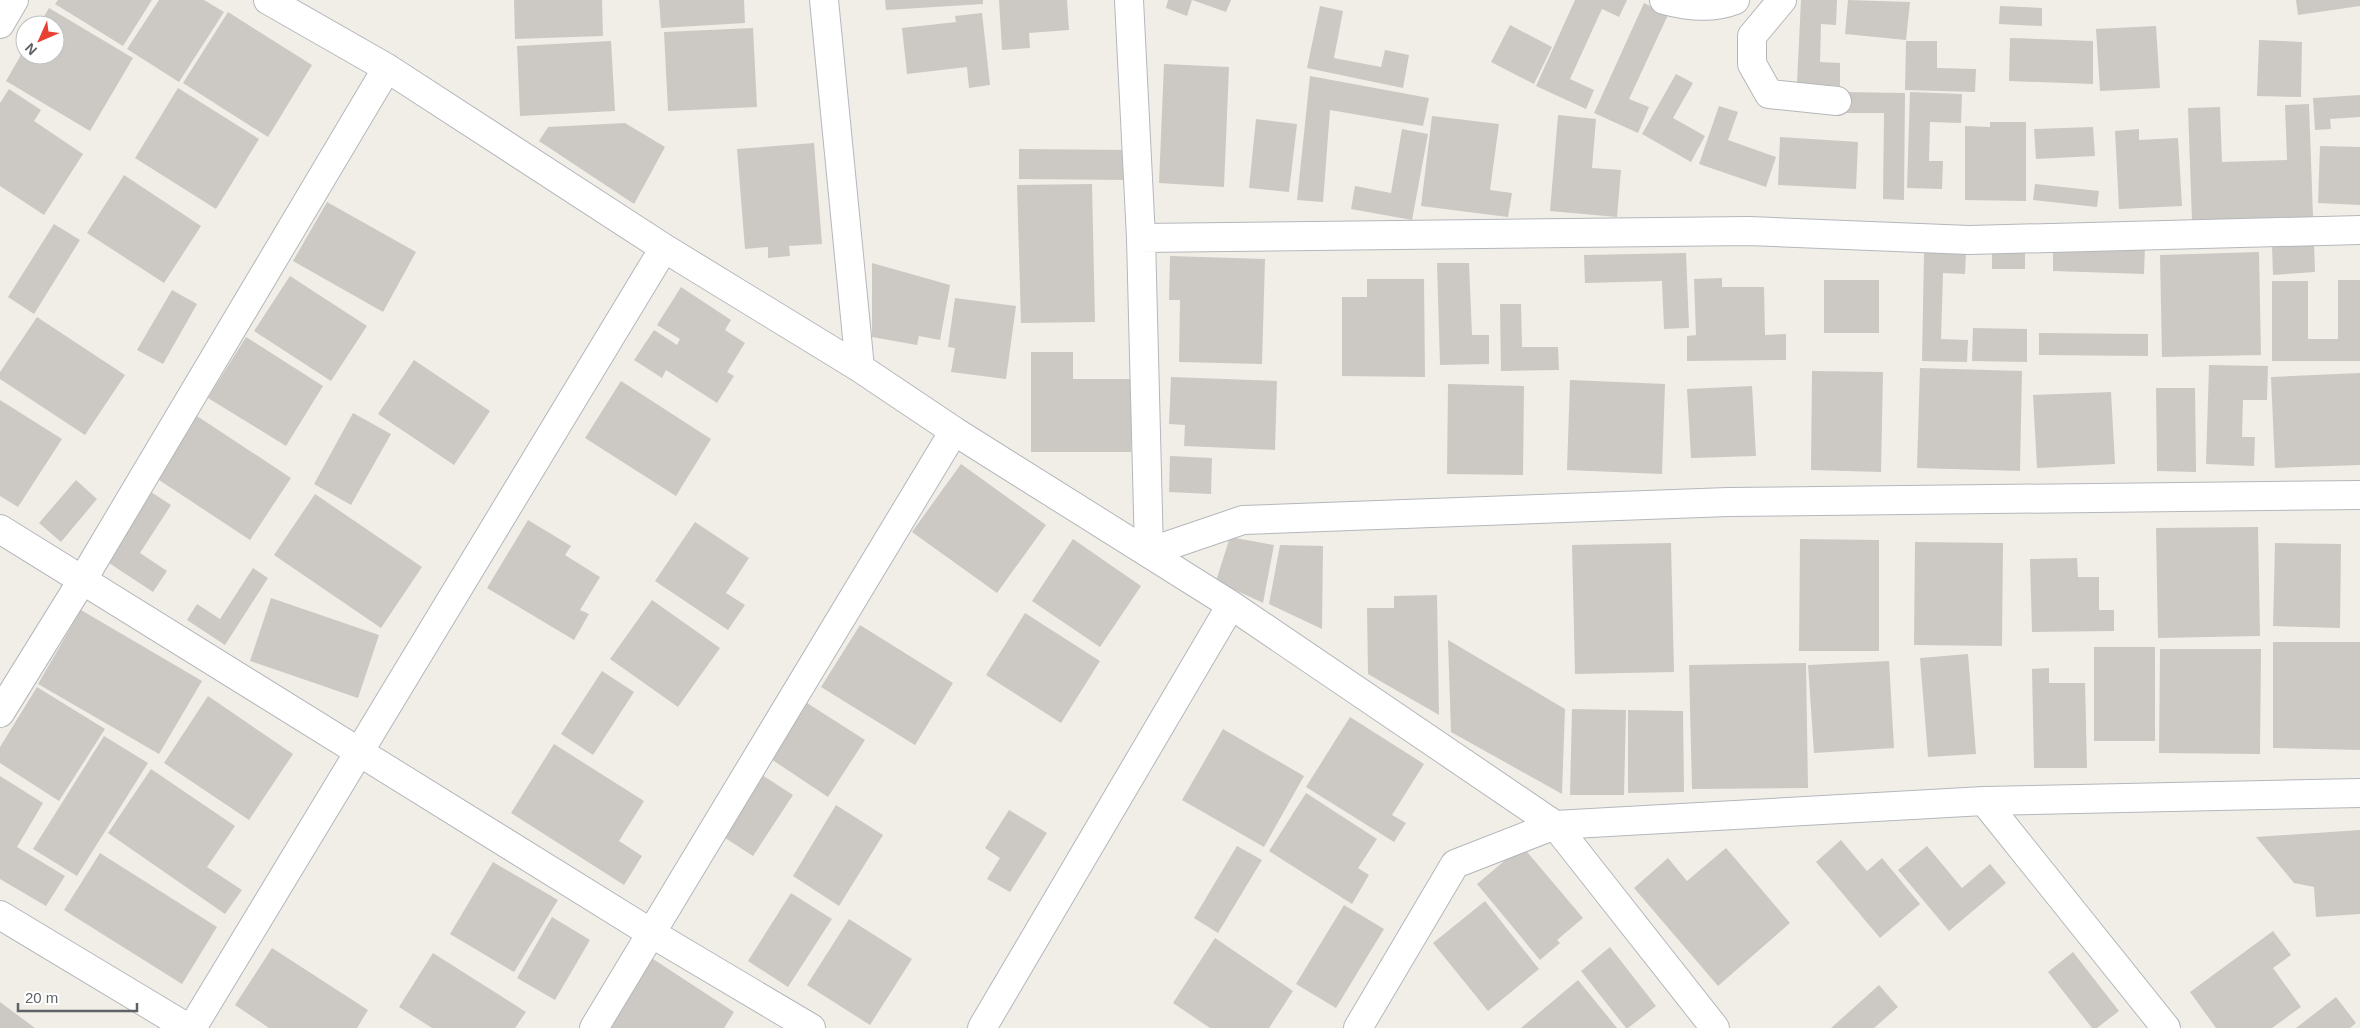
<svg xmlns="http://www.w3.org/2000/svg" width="2360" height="1028" font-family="Helvetica,sans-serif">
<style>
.building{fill:#ccc9c4}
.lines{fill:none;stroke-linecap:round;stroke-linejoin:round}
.street-casing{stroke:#b4b7bb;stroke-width:30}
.street{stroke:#fff;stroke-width:28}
</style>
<rect width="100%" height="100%" fill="#f0eee7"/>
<path class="building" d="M58,0h94l-29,46 -68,-42z
M159,0h45l20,12 -45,70 -52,-33z
M514,0h88l1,36 -88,3z
M659,0h85l1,23 -84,5z
M885,0h98v4l-97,6z
M999,0h68l2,30 -40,3 1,15 -28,2z
M1168,0h63l-5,12 -34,-12 -5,16 -21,-8z
M1575,0h52l-8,17 -17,-8 -32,70 24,11 -8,19 -50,-23z
M1801,0h36l-1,25 -15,-1 -1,38 20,1v23l-43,-3z
M1848,0l62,2 -4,38 -61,-6z
M2296,0h64v6l-62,9z
M1644,3l24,12 -39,84 20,8 -11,26 -44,-20z
M1320,6l23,5 -9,47 47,9 4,-17 24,5 -6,33 -96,-20z
M2000,6l42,2v18l-43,-2z
M49,8l84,50 -43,73 -84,-50 19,-33v7h30v-30h-16z
M228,12l84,53 -44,72 -85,-54z
M982,13l8,72 -21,3 -2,-21 -60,7 -5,-46 54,-6 -1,-6z
M1510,25l42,22 -18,37 -43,-22z
M2156,26l4,62 -60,3 -4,-62z
M753,28l4,79 -89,4 -4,-79z
M2010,38l83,3v43l-84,-3z
M2259,40l43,2 -1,55 -44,-1z
M611,41l4,70 -95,5 -3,-70z
M1906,41h31v27l39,1 -1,23 -70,-2z
M1164,64l65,3 -5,120 -65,-4z
M1676,74l17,9 -20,35 32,18 -14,26 -49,-28z
M1310,76l119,22 -6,28 -93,-16 -7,92 -26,-2z
M178,88l81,51 -43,70 -81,-51z
M9,89l32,21 -7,11 49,33 -39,61 -44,-29v-83z
M1845,92l60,1 -1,107 -21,-1 1,-86h-39z
M1910,92l52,2 -1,29 -31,-1 -1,39h14l-1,28 -35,-1z
M2360,95v22l-30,2 1,10 -16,1 -2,-32z
M2309,104l4,113 -121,4 -4,-113 32,-1 2,55 65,-2 -2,-55z
M1719,106l19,6 -10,28 48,17 -10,30 -67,-23z
M1558,115l38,4 -4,49 29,2 -4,47 -67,-6z
M1432,116l67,8 -9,66 22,3 -4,24 -87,-11z
M1256,119l41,5 -8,68 -40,-4z
M1990,122h36v79l-61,-1v-74l25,1z
M625,123l40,24 -31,57 -95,-63 9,-14z
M2093,127l2,29 -59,3 -2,-30z
M1402,129l26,5 -16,86 -61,-11 4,-23 36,7z
M2139,129v11l39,-2 4,68 -63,3 -4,-78z
M1780,137l78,5 -2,47 -78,-4z
M814,143l8,101 -33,2 1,10 -22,2v-11l-23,2 -8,-100z
M2320,146l40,1v58l-42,-2z
M1019,149l111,1 -1,30 -110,-1z
M124,175l77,51 -37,57 -77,-50z
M1092,184l3,138 -74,1 -4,-138z
M2035,184l64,7 -2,16 -64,-7z
M327,202l89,50 -33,60 -90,-51z
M54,224l26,16 -46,74 -26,-17z
M2053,242l92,3 -1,29 -91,-3z
M2314,244l1,28 -42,3 -1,-29z
M1992,248h33v21h-33z
M1924,252h42l-1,22 -22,-1 -2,66 27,1 -1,22 -45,-1z
M2259,252l2,103 -99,2 -2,-102z
M1686,253l3,75 -25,1 -2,-48 -77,2 -1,-28z
M1170,256l95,3 -3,105 -83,-2 1,-62h-11z
M872,263l78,22 -10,55 -21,-4 -2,9 -45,-8z
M1437,263h32l3,72h17v29l-49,1z
M290,276l77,50 -36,55 -77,-50z
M1722,278v9h42l1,48 21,-1v26l-99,1v-25l9,-1 -2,-56z
M1367,279h57l1,98 -83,-1v-79h25z
M1824,280h55v53h-55z
M2338,280h22v81h-88v-80h36v58h30z
M681,287l50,33 -6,10 20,13 -18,29 7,4 -17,27 -51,-33 -4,8 -28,-18 20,-30 23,15 3,-6 -23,-14z
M172,290l25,14 -34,60 -26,-14z
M955,298l61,8 -10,73 -55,-7 4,-24 -7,-1z
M1500,304h21l1,43h36l1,23 -58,1z
M37,317l88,58 -40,60 -85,-56v-7z
M1973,328l54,1v33l-55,-1z
M2039,333l109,1v22l-109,-1z
M246,337l77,49 -37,60 -78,-48z
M1031,352h42v27h58v73h-100z
M414,360l76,51 -36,54 -76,-51z
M2209,365l59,1 -1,34h-24l-1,37h13l-1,29 -48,-2z
M1920,368l102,3 -2,100 -103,-3z
M1812,371l71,1 -2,100 -70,-2z
M2360,373v92l-85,3 -4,-91z
M1171,377l106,4 -2,69 -91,-4 1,-21 -16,-1z
M1570,380l95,4 -3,90 -95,-4z
M621,381l90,58 -35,57 -91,-58z
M1448,384l76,2 -1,89 -76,-1z
M1752,386l4,70 -65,2 -4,-69z
M2156,388h39l1,84 -39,-1z
M2111,392l4,72 -78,4 -4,-73z
M0,400l62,39 -44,68 -18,-11z
M353,413l38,21 -40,71 -37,-21z
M197,416l94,62 -41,62 -94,-62z
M1170,456l42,2 -1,36 -42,-2z
M961,464l85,61 -49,68 -85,-61z
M76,480l21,19 -36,43 -22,-19z
M151,492l20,13 -31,48 27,18 -14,21 -47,-31z
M315,494l107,73 -41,61 -107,-73z
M528,520l43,26 -6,9 35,22 -20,33 9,4 -15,26 -87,-52z
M695,522l54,36 -23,35 19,12 -17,25 -73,-49z
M2258,527l2,109 -102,2 -2,-110z
M1230,537l44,8 -11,58 -47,-22z
M1073,539l68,47 -41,61 -68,-46z
M1800,539l79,1v111h-80z
M1915,542l88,1 -1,103 -88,-1z
M1671,543l3,129 -99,2 -3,-129z
M2275,543l66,1 -1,84 -67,-2z
M1280,545l43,1 -1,83 -53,-25z
M2077,558l1,19h21v33h15v21l-82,1 -2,-73z
M253,568l15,10 -43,67 -38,-25 10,-16 23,15z
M1437,595l2,120 -71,-41 -1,-66h27v-12z
M271,598l108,37 -21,63 -108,-37z
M652,600l68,48 -42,59 -68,-48z
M81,610l121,71 -43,73 -121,-70z
M1025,613l75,48 -39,62 -75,-48z
M860,625l93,58 -38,62 -94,-58z
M1448,640l117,69 -3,85 -111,-62z
M2273,642h87v108l-87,-2z
M2094,647h61v94h-61z
M2160,649h101l-1,105 -101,-1z
M1968,654l8,100 -48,3 -8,-99z
M1889,661l5,87 -80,5 -6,-88z
M1806,663l2,125 -116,1 -3,-124z
M2049,668v15h36l2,85h-53l-2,-99z
M602,671l32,21 -41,63 -32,-21z
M37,687l68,42 -46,72 -59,-38v-16z
M208,696l85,58 -44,66 -85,-57z
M807,703l58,37 -37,57 -57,-38z
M1572,709l54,1 -2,85h-54z
M1628,710l55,1 1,81 -56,1z
M1350,717l74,47 -32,51 14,8 -12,19 -88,-55z
M1223,729l81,47 -40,71 -82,-47z
M104,736l44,27 -71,113 -44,-27z
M554,744l90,57 -25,40 23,15 -18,29 -113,-72z
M151,769l84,57 -28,41 35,23 -17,24 -117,-81z
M762,775l31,20 -40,61 -31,-20z
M0,776l43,27 -26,44 48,29 -19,30 -46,-27z
M1306,793l71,46 -19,29 11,7 -17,29 -83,-53z
M836,805l47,30 -44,71 -46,-30z
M1009,810l38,23 -37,59 -23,-13 13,-21 -15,-10z
M2360,830v84l-44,3 -2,-30 -20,-4 -38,-46z
M1841,840l26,31 15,-13 38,46 -40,34 -64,-76z
M1237,846l25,14 -44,73 -24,-15z
M1522,846l61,72 -26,22 3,3 -20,17 -63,-76z
M1927,846l35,42 28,-24 16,19 -57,48 -51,-61z
M1726,848l64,75 -72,63 -84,-98 34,-30 19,23z
M100,853l117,74 -35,57 -118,-74z
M493,862l65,38 -44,72 -64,-38z
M791,893l41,26 -44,68 -40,-26z
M1485,901l54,68 -51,42 -55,-68z
M1344,905l40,24 -48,79 -40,-24z
M552,917l38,23 -35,60 -38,-22z
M849,919l63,40 -42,66 -63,-40z
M2273,931l18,24 -18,13 28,39 -29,21h-56l-26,-36z
M1215,938l78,53 -24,37h-59l-37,-25z
M1610,947l46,59 -28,22h-2l-45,-57z
M272,948l96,62 -11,18h-88l-34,-23z
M2073,952l46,59 -22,17h-5l-44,-56z
M433,953l93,59 -11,16h-83l-33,-21z
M647,955l87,57 -10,16h-112l-9,-5z
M1578,980l39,48h-96z
M1879,985l19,22 -24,21h-43z
M2336,997l20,26 -6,5h-54z
M0,1002l35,26h-35z"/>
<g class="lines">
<g class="street-casing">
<path id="street" d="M268,0l119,68 277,180 196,120 94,63 277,174 324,220 160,203
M824,0l36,368
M1129,0l12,238 8,314
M1664,0c22,6 49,9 71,0
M1782,0l-30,36v28l17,30 68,7
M0,24l14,-24
M1141,238l608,-7 220,9 391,-10
M0,529l651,404 160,95
M1149,552l94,-32 485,-18 632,-7
M0,713l83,-134 304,-511
M1984,801l182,227
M0,915l188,113
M192,1028l472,-780
M594,1028l360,-597
M982,1028l249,-423
M1358,1028l97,-164 100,-39 429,-24 376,-8"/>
</g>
<use href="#street" class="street"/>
</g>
<g transform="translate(40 40) rotate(225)"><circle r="24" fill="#ffffff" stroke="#bfc0c2"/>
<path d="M0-4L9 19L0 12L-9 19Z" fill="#e94034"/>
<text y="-8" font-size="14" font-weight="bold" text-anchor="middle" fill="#5e6267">N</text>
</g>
<path d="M18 1003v8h119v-8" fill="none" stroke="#5e6267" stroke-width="2.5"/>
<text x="25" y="1003" font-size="15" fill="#5e6267" stroke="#ffffff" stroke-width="4" paint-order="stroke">20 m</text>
</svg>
